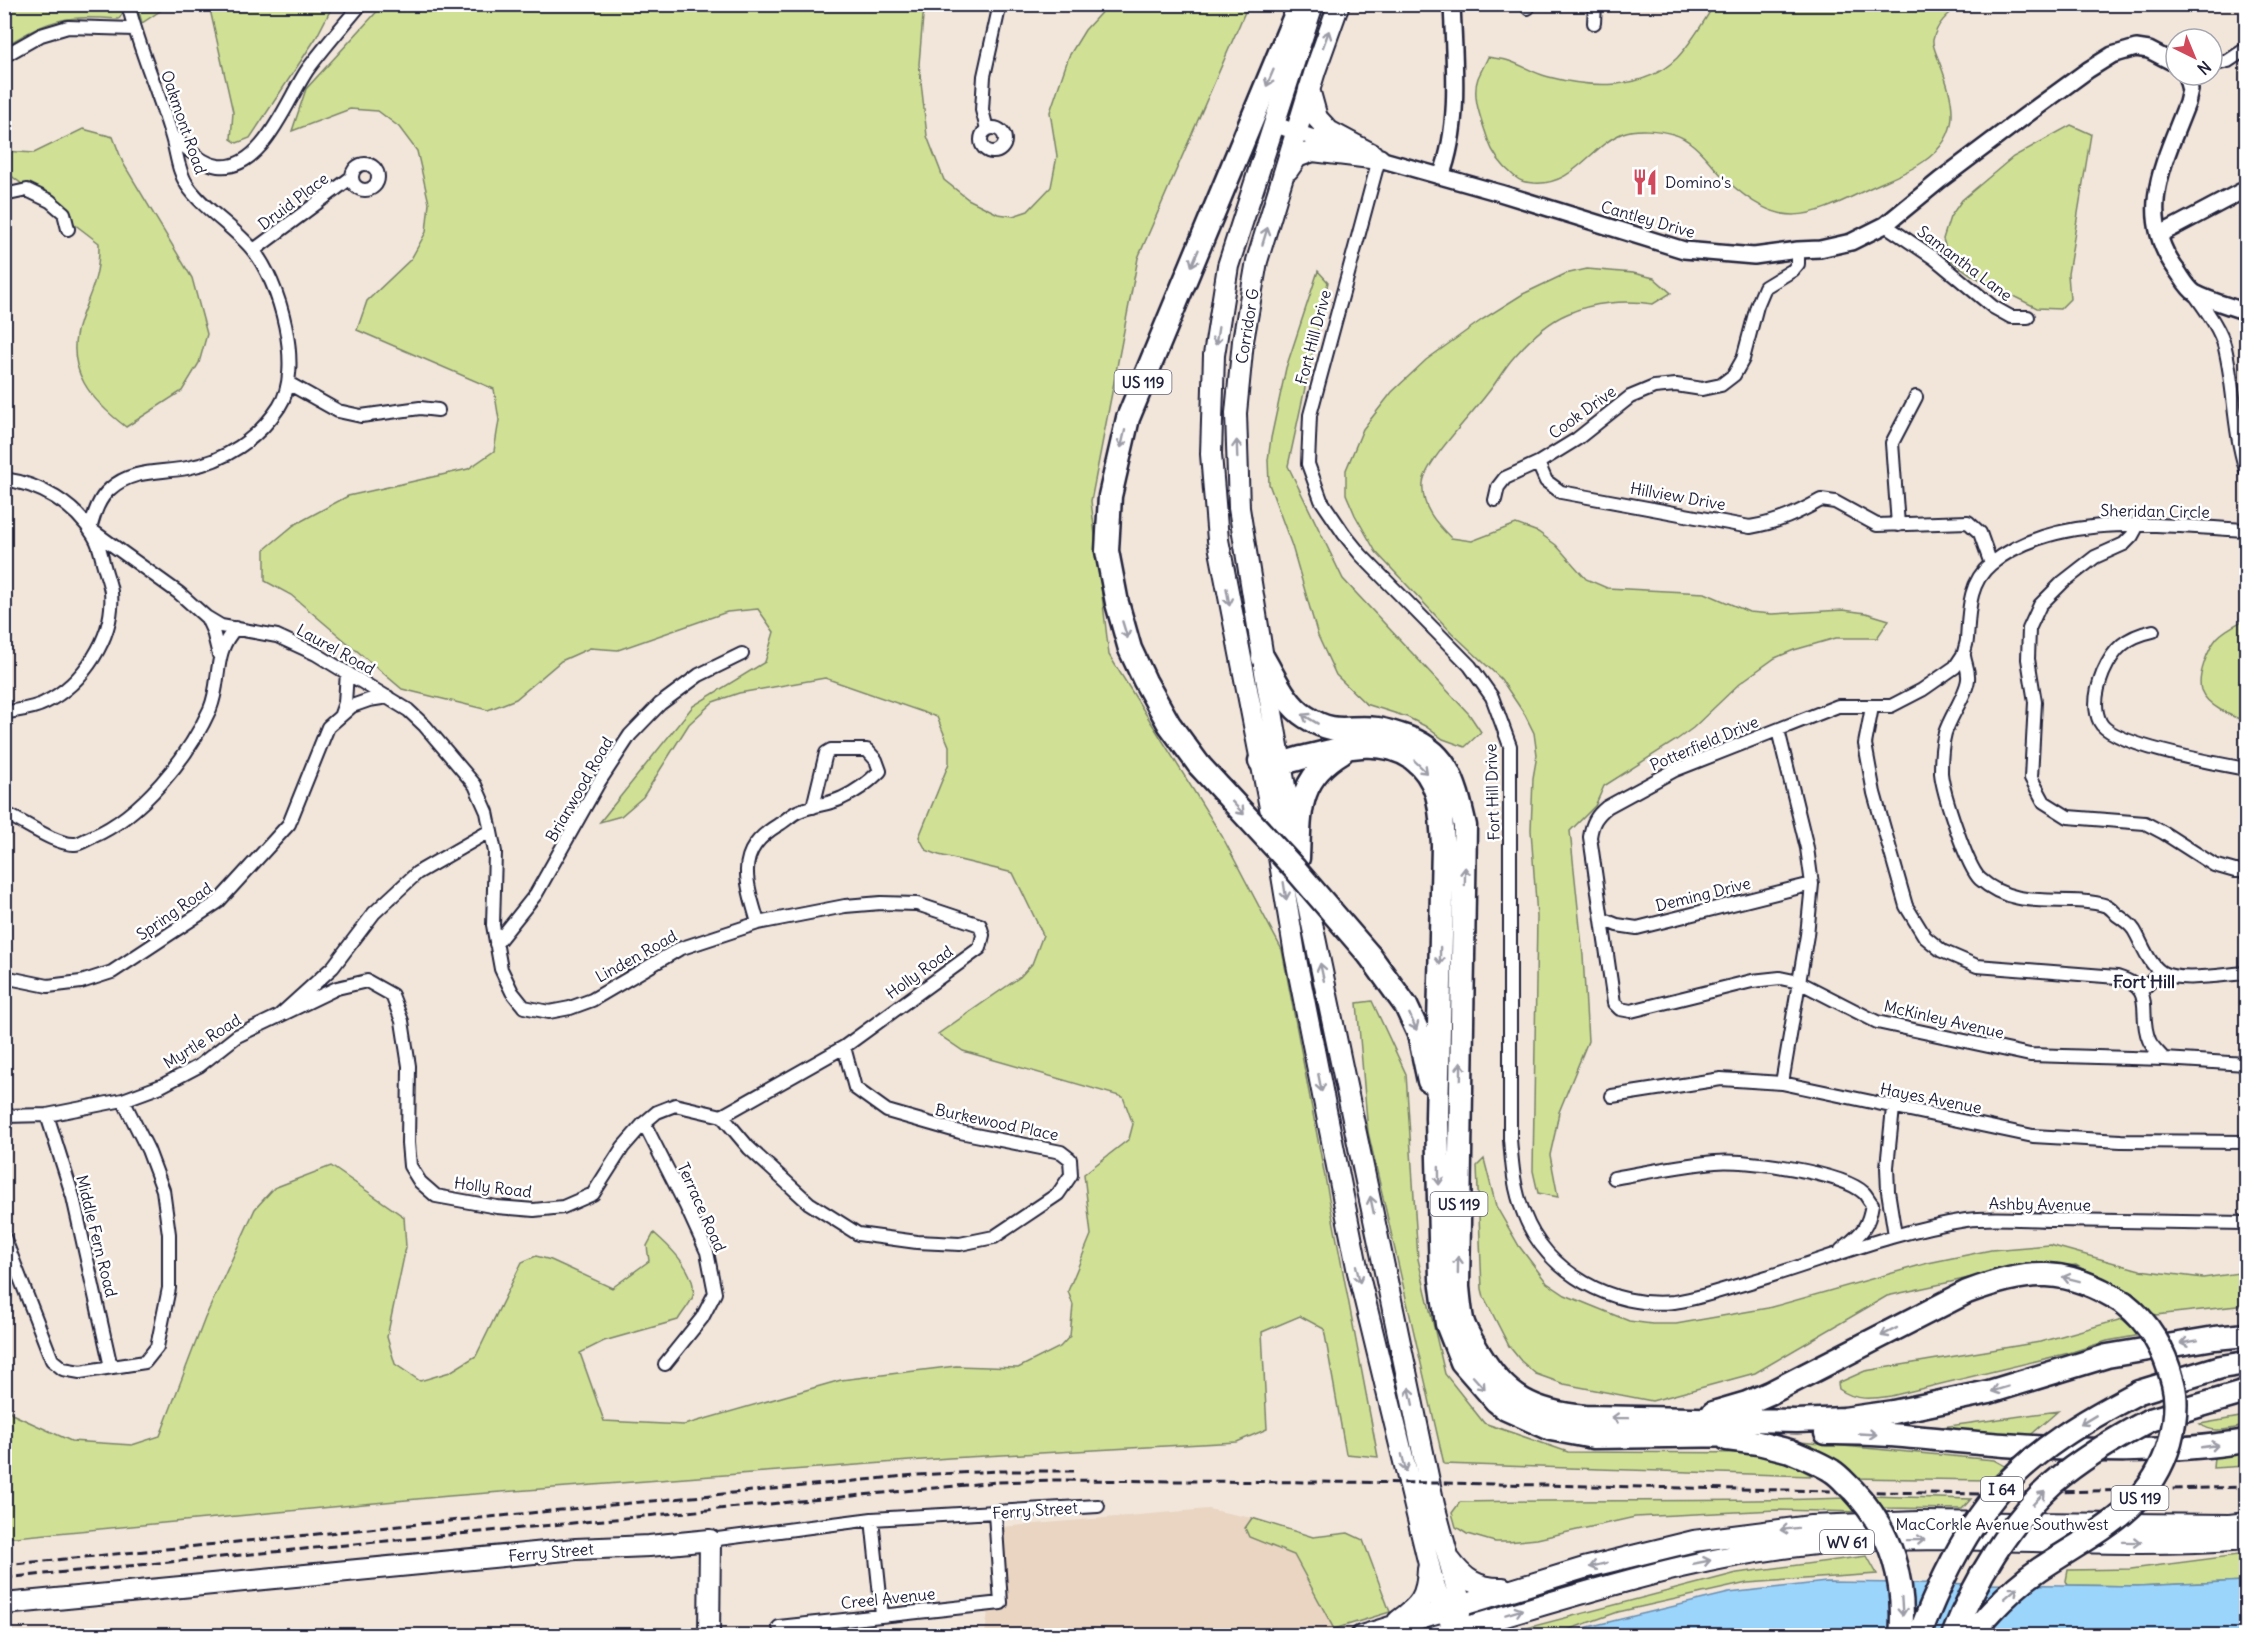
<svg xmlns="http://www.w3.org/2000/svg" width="2251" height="1640" font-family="Delius,sans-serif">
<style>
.built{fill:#e9d5c2}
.green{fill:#d0e195;stroke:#798268;stroke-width:1.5}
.water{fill:#9cd5fc;stroke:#6b8daf;stroke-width:1.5}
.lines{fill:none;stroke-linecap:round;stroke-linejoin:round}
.minor-casing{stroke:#22223b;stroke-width:16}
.tertiary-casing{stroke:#22223b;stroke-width:20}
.primary-casing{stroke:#22223b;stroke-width:24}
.trunk-casing{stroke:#22223b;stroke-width:24}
.motorway-casing{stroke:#22223b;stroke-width:27}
.minor{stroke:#fff;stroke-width:12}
.tertiary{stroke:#fff;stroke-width:15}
.primary{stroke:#fff;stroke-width:20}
.trunk{stroke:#fff;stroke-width:20}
.motorway{stroke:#fff;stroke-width:22}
.rail{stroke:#22223b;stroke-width:3;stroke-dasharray:9 4.5;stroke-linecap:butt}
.motorway-bridge-casing{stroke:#22223b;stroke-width:27;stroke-linecap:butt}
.motorway-bridge{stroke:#fff;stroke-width:22}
.oneway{stroke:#9c9ca7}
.labels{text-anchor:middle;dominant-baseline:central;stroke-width:5;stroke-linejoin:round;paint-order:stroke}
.shield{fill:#fff;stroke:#646476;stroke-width:1.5}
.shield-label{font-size:15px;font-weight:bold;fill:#22223b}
.street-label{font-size:16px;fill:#22223b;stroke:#fff}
.poi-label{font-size:16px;fill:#22223b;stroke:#fff;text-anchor:start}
.neighbourhood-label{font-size:18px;font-weight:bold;fill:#22223b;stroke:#fff}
</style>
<rect width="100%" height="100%" fill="#f2e6db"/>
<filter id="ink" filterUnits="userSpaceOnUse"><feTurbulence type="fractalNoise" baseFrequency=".0167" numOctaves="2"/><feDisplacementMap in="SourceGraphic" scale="12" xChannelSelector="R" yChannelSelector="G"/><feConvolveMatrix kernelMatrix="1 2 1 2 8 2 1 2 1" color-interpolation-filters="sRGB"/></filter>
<g filter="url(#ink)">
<path class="built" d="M1208,1509l44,9 -7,10 33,22 16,4 40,75 -23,7 -326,-1 3,-24 -3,-14 23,-7 -7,-63z"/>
<path class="green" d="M4,5h119l1,6 -5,8c-51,-3 -68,-2 -112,26l-2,-7z
M137,5v-1l32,1 -27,18z
M209,5h124l-17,33 -66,100 -13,5 -6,-4 2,-27z
M383,5h548l-8,11 -4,48 8,72 17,44 24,19 30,15 15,2 15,-5 23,-24 6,-31 -7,-44 19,-56 16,-26 23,-25h140l-110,253 -47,243 18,154 113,181 60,114 96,507 -32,-3 -22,-125 -24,-13 -38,16 5,97 -30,13 -288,16 -500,38 -444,42 -1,-133 10,10 57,26 61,4 28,-9 45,-118 50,-109 19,-21 57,-22 73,51 2,30 -19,90 8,27 25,17 30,-9 26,-16 46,-94 14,-6 15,4 61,28 37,-27 -2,-15 7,-13c15,13 44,40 39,63 -2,7 -11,17 -15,24l-74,21 -24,12 24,68 80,4 157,-45 115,-14 62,2 42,-21 10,-11 3,-31 -5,-14 23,-56 -7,-61 45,-35 4,-15 -10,-27 -160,-46 -25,-17 82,-57 12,-13 11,-29 -30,-62 -74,-18 -13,-5 -7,-13 30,-74v-17l-12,-29 -112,-39 -86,15 -26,9 -24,22 -46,73 -22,19 -21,6 93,-116 72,-44 9,-30 -16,-23 -31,3 -109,38 -28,-2 -29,13 -45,38 -28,11 -86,-21 -111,-94 -26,-14v-32l29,-24 54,-29 120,-27 26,-18 5,-31 -5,-31 -137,-59 10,-29 44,-42 15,-27 3,-29 -12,-52 -18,-24 -21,-16 -28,-2 -58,22 14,-42z
M1714,5h246c-13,10 -23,18 -27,35 -1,6 4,15 6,21 15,40 25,73 -16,101 -16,11 -36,18 -53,26 -65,32 -89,43 -146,-10 -16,-16 -29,-38 -51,-44 -14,-4 -37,-6 -50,-1 -33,13 -49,53 -89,50 -9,-1 -13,-1 -20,-7 -12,-10 -21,-21 -26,-36 -6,-19 -17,-43 -10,-62 3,-7 7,-14 10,-21 6,1 12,2 18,3 15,4 28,14 43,17 42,11 95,14 128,-19 15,-16 26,-35 37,-53z
M2071,125l20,9 -23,140 2,25 -10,10 -23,-1 -64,-32 -24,-17 -6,-20 7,-22 12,-17 51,-43z
M83,129l30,8 10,26 69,115 15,56 -8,29 -17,28 -56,36c-34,-26 -62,-57 -47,-103 5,-17 15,-35 18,-53 2,-9 2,-19 2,-28l-94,-72 -1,-20 30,2z
M1587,269l46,4 21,5 17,15 -18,11c-27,-4 -60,-2 -86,10 -19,8 -39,27 -53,43 -10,11 -17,25 -27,37 -14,19 -62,68 -64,89 -2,24 13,40 28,55l21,3 44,-17 22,8 18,13 30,34 21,9 98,5 44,19 23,2 71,-4 23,3 23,7 -12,18h-41l-42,12 -19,8 -35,25 -47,45 -18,13 -71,45 -9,20 -25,25 13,125 5,85 -29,71 -4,21 -5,22 8,42 -20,-4 -5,-22 4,-254 -6,-87 2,-52 4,-23 -3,-22 -9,-18 -24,-36 -49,-46 -76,-81 -21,-37 -9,-21v-24l17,-41 29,-37 34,-32 57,-41 40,-25 42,-20z
M1318,271l10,11 -40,184 55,113 126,135 12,18 -16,15 -22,-8 -18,-13 -18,-9 -41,-13 -30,-29 -18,-39 -26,-90 -23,-62 -1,-24 3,-22 15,-70z
M2244,620h2v101c-14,-4 -39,-15 -45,-31 -4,-14 7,-41 16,-52 7,-8 18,-13 27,-18z
M1372,1001l34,73 12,185 27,115 39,49 84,29 203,1 42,23 -369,-12 -76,-332 -11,-129z
M1484,1159l12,47 23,40 28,37 18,12 64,26 23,3h24l92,-16 160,-45 63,-13 59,-5 90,25 63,8 43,-6v33l-90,10 -80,-50 -80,7 -109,24 -132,77 -103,28 -88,-17 -28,-10 -15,-13 -12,-15 -25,-49 -2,-8 -5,-123z
M2122,1319l19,16 -34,6 -38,12 -178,43c-19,3 -36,5 -52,-7l-1,-6 27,-12 175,-29z
M2058,1411l-33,29 -83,-13z
M2246,1416v10c-15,2 -32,9 -46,-2z
M1800,1442l194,18 11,6 -15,14 -140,-2 -18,-11z
M2246,1453v13l-33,2 1,-11z
M1869,1496l102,3 -9,10 -79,-1 -4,-1z
M1847,1498l14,14 -85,-2 -141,7 -98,22 -29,3h-13l-28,-8 -11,-7 -4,-14 8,-11c129,-3 258,1 387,-4z
M1252,1518l61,19 35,-4 15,7 27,72 -56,17 -40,-74 -45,-18 -4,-9z
M2246,1554v27l-109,5 -69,-1 -2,-4 2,-11 63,-1z
M1867,1556l10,18 -130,9 -129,29 -65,23h-53l237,-62z"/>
<path class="water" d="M2246,1581v54l-682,1 24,-9 141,-34 97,-11 311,4z"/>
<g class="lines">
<g class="minor-casing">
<path id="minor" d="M128,4c11,45 30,86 43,130 6,18 6,35 16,51 15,23 47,42 65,64 28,32 52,121 27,158 -21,32 -54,54 -92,61 -27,5 -55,1 -77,21 -12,10 -16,26 -20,40l89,64 27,24 15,9 56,10 39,18 92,56 17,16 50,59 12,27 8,40 -2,73 8,44 11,23 12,15 25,5 21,-4 22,-8 87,-51 79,-26 87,-17 36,-3 36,1 63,21 3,10 -3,13 -136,99 -122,69 -47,-11 -18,7 -13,11 -21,24 -30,47 -30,13 -29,3 -37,-3 -61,-11 -16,-14 -10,-16 -2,-23 1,-77 -7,-45 -10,-26 -25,-14 -30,7 -58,28
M1527,4l1,4
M1594,23l1,-19
M4,56l37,-21 27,-8 66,2
M2212,65l16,-4 18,-12
M981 140a12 12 0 1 1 24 0a12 12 0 1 1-24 0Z
M987,129l-5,-19 2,-34 16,-72
M172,136c14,11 28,27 46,30 45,6 70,-69 90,-97 17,-23 35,-43 53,-65
M1379,159l-69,256 -2,49 13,36 23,34 17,21 109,111 22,31 18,49v393c2,26 4,51 14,75 22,58 88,95 150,88 22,-3 44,-11 66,-17 75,-21 148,-53 226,-65 24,-4 64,0 90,0 64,1 127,2 190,3
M352 177a13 13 0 1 1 26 0a13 13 0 1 1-26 0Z
M4,195l23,-5 23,11 14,12 4,16
M1885,225l49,33 59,49 18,10h17
M254,250l98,-73
M2193,292c12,17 27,36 32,56 10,41 8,81 21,122
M288,383l50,28 23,5 59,-8 18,2
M1538,463l8,18 15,11 189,35c29,-5 46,-13 71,-27l14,2 42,23 91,-3 12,11 11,31
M4,479c36,5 71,25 90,57 6,9 7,20 10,30 2,8 6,18 7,26 4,45 -28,92 -67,111 -11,6 -27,7 -40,10
M1495,500l3,-13 7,-9 33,-15 39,-24 53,-42 24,-10 22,-2 26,4 19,-4 13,-10 9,-16 14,-53 8,-19 28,-17 5,-6v-14
M1898,525l-6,-82 24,-46
M2138,525l-6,11 -8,8 -29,13 -32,25 -23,23 -11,24 -1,30 7,43 -4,76 13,24 24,15 77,6 19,10 50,32 21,6h11
M2246,530c-79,-4 -189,-20 -255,34 -23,19 -22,48 -24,75 0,6 -4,12 -3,17 1,8 5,14 4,23 -1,14 -18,38 -23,54 -3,11 -4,29 -4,40 2,20 26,94 39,106 38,34 86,14 127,27 4,2 7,6 10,9 6,4 13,9 17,15 8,13 14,33 27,42 17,11 65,2 85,1
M207,618l6,13 6,24
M2153,631c-27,6 -39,17 -50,42 -6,15 -11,33 -3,49 11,23 119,42 146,47
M1963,655l-8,12 -33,23 -31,16h-53l-163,64 -68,37c-11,9 -15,16 -17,30l24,166 6,6 11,2 121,-30 28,-3 19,4 78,40 153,33 134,4 82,5
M1872,707l-7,37 9,49 32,113 19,31 17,14 35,15 140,11c41,12 20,35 32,63 2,6 10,13 15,19
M341,714l4,-11 2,-31
M1778,730l29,118 5,36 -5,51 -25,148
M4,813c19,8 51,32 71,31 5,0 12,-5 17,-7 49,-21 96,-79 118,-128 12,-28 2,-57 26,-81
M1602,919l15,6 20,3 175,-44
M758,923c-4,-16 -11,-34 -11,-50 -1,-23 13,-37 31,-48 7,-4 13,-10 19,-13 14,-7 31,-7 45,-14 14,-6 27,-16 38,-27l-4,-11 -9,-10h-36l-5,3 -13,54
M496,944l40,-50 63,-112 31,-47 30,-31 39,-29 43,-21
M4,977l44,9 33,-4 31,-10 106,-70 71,-78 39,-97 24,-21 17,-6 19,-3
M2141,991l20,-19
M1612,1096l109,-17 61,4 251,53 88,5 125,1
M1893,1108l-6,59 1,24 7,44
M47,1115l26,82 38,170
M4,1116l43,-1 76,-15 38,-14 38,-20 38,-30 42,-20 54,-49 41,-54 43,-40 73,-42
M722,1116l27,32 60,55 49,31 59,8 43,2 34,-7 64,-43 13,-19 -1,-16 -9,-7 -101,-20 -73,-21 -32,-23 -11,-41
M644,1123l42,83 21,46 8,41 -13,25 -37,46
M1614,1178c33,-6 67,-13 101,-16 30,-3 127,10 149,31 3,3 5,8 8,11 -4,26 -12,30 -31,46
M4,1237l48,123 11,9 17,3 65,-10 12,-15 12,-59v-54l-6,-44 -15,-40 -25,-50
M872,1519l10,96
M710,1540l162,-21 226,-13
M779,1627l222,-24 -6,-90"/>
</g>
<g class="tertiary-casing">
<path id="tertiary" d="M2186,75l4,15 -3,13c-21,56 -52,109 -12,165 6,7 12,20 20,25 15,8 35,13 51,19
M1273,124l73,25
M1369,156l131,37 184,57 70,6 44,-6 22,-1 31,-7 34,-17 55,-45 85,-64 63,-46 24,-15 24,-7 13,2 27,14
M1441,176c20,-51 13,-117 11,-172
M2159,235l87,-46"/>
</g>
<g class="primary-casing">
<path id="primary" d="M1313,4l-85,262 -14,89 -3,99 7,86 57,293 20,121 63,318 75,309 10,30 15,18
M1264,666l30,172
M1302,876l132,629 27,100 -3,24
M1450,1560c14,19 28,29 53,28
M4,1604l572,-55 73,-3 61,-6 -1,96
M1398,1621c22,-16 29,-24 30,-52
M1361,1636l223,-68 110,-27 117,-15 108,-4 311,3 16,-2
M1436,1636c139,-39 269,-86 415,-95 132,-7 264,9 395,-2"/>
</g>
<g class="trunk-casing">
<path id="trunk" d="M1309,89l8,29 12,13 43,23
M1288,170l9,-13 16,-6 66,8
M1263,658l-24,-150 -3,-95 7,-72 14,-80 58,-190 24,-67"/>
</g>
<g class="motorway-casing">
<path id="motorway" d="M1263,658c12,20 23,47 43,59 31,20 42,8 71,12 8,1 16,4 23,6 48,14 55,47 65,91l-7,461c1,11 2,22 4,33 3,11 11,23 17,33 27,45 54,59 106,64l212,4 47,-2 49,-7 96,-20 118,-36 108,-18 31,-3
M1260,761c6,1 12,2 18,2 8,0 16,-3 23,-5 37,-8 76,-23 111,0 29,21 29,54 31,87l-6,273 4,161 6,45 15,38 34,39 10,8 45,20 42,8 149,-2
M1199,765l-30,-41 -24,-43 -15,-32 -13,-46 -10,-52 3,-55 18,-78 172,-414
M1298,858c2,-47 -1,-79 44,-106
M1370,956l36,50 13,28 10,47
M2139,1392l82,-25 25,-4
M1713,1413l34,-10 23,-10 197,-101c62,-23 99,-26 157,11
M2150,1420l96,-28
M1826,1433c60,-1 119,8 178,12 81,6 163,9 242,-4
M1727,1439l31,4 32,8"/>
</g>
<use href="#minor" class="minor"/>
<use href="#tertiary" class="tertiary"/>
<use href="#primary" class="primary"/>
<use href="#trunk" class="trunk"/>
<use href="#motorway" class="motorway"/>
<path class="rail" d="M4,1565l911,-90 86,-4h73
M4,1578l993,-96 56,-2 392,3 534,11 267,-7"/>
<g class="motorway-bridge-casing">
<path id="motorway-bridge" d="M1199,765l96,104 75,87
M1790,1451c14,6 30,12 42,20 8,5 14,13 21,19 38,40 53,91 48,146
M1919,1636c19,-50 42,-99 76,-140 38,-46 92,-77 144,-104
M1953,1636c21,-55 56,-113 100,-153 29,-25 63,-45 97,-63
M1971,1636c6,-10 14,-17 21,-25 15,-16 30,-30 48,-42 55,-37 110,-58 130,-127 5,-19 8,-40 3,-59 -8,-32 -22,-59 -49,-80"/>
</g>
<use href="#motorway-bridge" class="motorway-bridge"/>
</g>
<defs><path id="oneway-shaft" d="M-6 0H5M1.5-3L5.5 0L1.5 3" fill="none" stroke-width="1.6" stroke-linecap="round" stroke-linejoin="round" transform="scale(1.5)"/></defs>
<g class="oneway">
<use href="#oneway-shaft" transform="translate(1326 39) rotate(-70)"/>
<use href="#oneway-shaft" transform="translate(1270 78) rotate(113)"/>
<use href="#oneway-shaft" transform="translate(1265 236) rotate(-73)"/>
<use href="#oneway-shaft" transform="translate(1195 258) rotate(113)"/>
<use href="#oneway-shaft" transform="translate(1217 336) rotate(99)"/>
<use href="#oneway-shaft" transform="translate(1123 439) rotate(103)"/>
<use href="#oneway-shaft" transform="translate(1237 449) rotate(-92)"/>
<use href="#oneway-shaft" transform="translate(1228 597) rotate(80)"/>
<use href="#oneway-shaft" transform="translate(1125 630) rotate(73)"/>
<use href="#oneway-shaft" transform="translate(1310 719) rotate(-149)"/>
<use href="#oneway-shaft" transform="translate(1421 767) rotate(44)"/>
<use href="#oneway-shaft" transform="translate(1238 808) rotate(47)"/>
<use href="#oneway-shaft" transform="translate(1465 876) rotate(-89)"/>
<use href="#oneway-shaft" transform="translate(1285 891) rotate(81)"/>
<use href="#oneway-shaft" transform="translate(1440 956) rotate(91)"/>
<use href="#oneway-shaft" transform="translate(1322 972) rotate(-102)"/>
<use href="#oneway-shaft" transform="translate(1413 1022) rotate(66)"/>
<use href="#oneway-shaft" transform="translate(1461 1071) rotate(-89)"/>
<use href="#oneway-shaft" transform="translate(1320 1083) rotate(79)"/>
<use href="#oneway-shaft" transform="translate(1439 1176) rotate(89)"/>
<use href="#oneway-shaft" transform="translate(1372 1205) rotate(-102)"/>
<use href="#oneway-shaft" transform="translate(1458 1265) rotate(-89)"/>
<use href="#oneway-shaft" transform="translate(1358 1274) rotate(77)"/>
<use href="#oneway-shaft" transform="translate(2071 1279) rotate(-166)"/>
<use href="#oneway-shaft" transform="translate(1889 1332) rotate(153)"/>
<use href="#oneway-shaft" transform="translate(2189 1342) rotate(170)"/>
<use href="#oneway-shaft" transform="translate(1479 1383) rotate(48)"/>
<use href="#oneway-shaft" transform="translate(2000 1389) rotate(163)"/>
<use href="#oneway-shaft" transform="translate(1411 1396) rotate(-102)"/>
<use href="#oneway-shaft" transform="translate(1620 1418) rotate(-179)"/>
<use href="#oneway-shaft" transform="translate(2088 1420) rotate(149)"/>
<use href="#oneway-shaft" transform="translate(1868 1434) rotate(3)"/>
<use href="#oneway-shaft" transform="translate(2210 1446) rotate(-8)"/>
<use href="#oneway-shaft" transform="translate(1404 1463) rotate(76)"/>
<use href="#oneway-shaft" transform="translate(2039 1498) rotate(-47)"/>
<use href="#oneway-shaft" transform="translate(1789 1529) rotate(173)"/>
<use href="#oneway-shaft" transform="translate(1916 1540) rotate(-1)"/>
<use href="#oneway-shaft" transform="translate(2132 1542) rotate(1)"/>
<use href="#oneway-shaft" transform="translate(1702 1562) rotate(-11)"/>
<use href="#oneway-shaft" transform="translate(1598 1565) rotate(166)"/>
<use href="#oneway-shaft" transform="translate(2011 1593) rotate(-41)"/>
<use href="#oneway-shaft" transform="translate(1902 1607) rotate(86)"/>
<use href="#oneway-shaft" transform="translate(1514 1612) rotate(-17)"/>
</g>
</g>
<defs>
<g id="restaurant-bare" transform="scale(2.07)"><path d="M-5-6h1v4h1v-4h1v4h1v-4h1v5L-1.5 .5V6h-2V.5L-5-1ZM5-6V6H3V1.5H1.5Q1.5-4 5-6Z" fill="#d1495b" stroke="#fff" stroke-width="2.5" paint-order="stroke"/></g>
</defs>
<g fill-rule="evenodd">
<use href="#restaurant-bare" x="1645" y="182"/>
</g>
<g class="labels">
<g class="shield">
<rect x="1114.5" y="370" width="57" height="24" rx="4.5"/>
<rect x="1430.5" y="1192" width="57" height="24" rx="4.5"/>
<rect x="1981" y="1477" width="42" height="24" rx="4.5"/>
<rect x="2111.5" y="1486" width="57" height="24" rx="4.5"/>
<rect x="1820" y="1530" width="54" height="24" rx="4.5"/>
</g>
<g class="shield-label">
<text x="1143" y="382">US 119</text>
<text x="1459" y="1204">US 119</text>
<text x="2002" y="1489">I 64</text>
<text x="2140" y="1498">US 119</text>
<text x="1847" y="1542">WV 61</text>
</g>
<g class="street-label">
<text transform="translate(184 122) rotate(71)">Oakmont Road</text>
<text transform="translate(293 201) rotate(-37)">Druid Place</text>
<text transform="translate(1648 219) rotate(16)">Cantley Drive</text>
<text transform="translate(1965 263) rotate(37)">Samantha Lane</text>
<text transform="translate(1247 326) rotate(-81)">Corridor G</text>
<text transform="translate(1313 337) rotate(-75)">Fort Hill Drive</text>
<text transform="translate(1582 412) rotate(-36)">Cook Drive</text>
<text transform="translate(1678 496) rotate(10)">Hillview Drive</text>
<text transform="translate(2155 511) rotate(1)">Sheridan Circle</text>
<text transform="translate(336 649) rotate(29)">Laurel Road</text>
<text transform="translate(1704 743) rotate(-23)">Potterfield Drive</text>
<text transform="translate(579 789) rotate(-60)">Briarwood Road</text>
<text transform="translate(1492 792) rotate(-92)">Fort Hill Drive</text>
<text transform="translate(1703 894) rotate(-14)">Deming Drive</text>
<text transform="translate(174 911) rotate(-35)">Spring Road</text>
<text transform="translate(636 956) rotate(-29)">Linden Road</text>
<text transform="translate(919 972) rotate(-36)">Holly Road</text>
<text transform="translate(1944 1019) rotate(13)">McKinley Avenue</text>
<text transform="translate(202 1041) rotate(-32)">Myrtle Road</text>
<text transform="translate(1931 1098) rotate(11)">Hayes Avenue</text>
<text transform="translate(997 1122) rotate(12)">Burkewood Place</text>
<text transform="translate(493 1187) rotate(7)">Holly Road</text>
<text transform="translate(2040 1204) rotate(1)">Ashby Avenue</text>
<text transform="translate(702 1207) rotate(66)">Terrace Road</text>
<text transform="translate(97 1236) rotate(76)">Middle Fern Road</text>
<text transform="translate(1035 1510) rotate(-4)">Ferry Street</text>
<text x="2002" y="1524">MacCorkle Avenue Southwest</text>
<text transform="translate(551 1552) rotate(-5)">Ferry Street</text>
<text transform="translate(888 1598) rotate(-6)">Creel Avenue</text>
</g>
<g class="poi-label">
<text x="1665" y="182">Domino's</text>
</g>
<g class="neighbourhood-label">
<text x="2144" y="981">Fort Hill</text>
</g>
</g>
<rect width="2251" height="1640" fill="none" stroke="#fff" stroke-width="24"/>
<rect x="12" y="12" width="2227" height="1616" fill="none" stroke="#22223b" stroke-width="2" filter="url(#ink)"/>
<g transform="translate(2194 57) rotate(137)"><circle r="28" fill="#ffffff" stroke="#a7a7b1" stroke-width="1.5"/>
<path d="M0-4.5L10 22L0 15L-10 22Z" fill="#d1495b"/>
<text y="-9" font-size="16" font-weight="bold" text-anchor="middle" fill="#22223b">N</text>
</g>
</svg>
